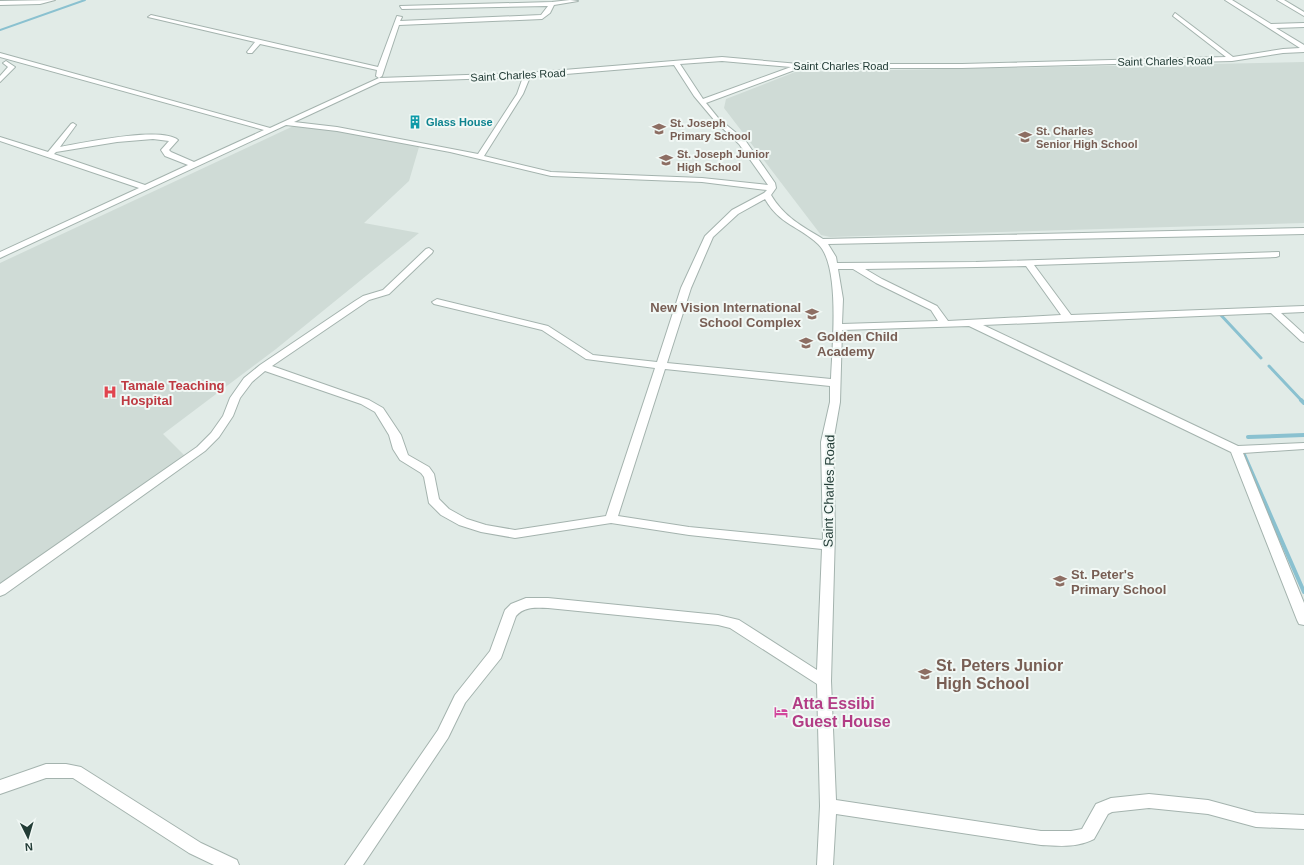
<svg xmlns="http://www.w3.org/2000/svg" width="1304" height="865" font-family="Arial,sans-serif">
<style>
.built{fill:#cfdbd6}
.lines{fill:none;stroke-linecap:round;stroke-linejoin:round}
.stream-far2{stroke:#8ac1d0;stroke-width:2}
.stream-far1{stroke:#8ac1d0;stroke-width:3}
.stream{stroke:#8ac1d0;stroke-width:4}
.street-casing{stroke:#a4b3ae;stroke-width:2}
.street{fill:#fff;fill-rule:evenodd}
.labels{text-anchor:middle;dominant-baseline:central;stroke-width:4;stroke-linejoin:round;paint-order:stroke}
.far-street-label{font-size:11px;fill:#223c36;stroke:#f1f8f5}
.far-culture-label{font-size:11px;font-weight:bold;fill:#0d838f;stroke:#f1f8f5;text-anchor:start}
.far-education-label{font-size:11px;font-weight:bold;fill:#785e54;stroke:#f1f8f5;text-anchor:start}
.education-label{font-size:13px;font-weight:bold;fill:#785e54;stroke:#f1f8f5;text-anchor:start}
.health-label{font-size:13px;font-weight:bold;fill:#be3a42;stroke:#f1f8f5;text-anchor:start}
.street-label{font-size:13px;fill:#223c36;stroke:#f1f8f5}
.near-education-label{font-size:16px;font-weight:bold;fill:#785e54;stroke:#f1f8f5;text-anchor:start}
.near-hotel-label{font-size:16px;font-weight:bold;fill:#b23c85;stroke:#f1f8f5;text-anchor:start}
</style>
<rect width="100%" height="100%" fill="#e1ebe7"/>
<path class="built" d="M1304,62v161l-474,14 -9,-2 -97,-127 2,-9 69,-27z
M302,122l117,25 -10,34 -45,42 55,10 -143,116 -113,85 27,27 -190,124v-322z"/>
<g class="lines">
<path class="stream-far2" d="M0,30l85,-30"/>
<path class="stream-far1" d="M1219,313l42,45
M1269,366l33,35"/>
<path class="stream" d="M1301,400l3,3
M1248,437l56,-2
M1242,450l62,142"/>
<g class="street-casing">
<path id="street" d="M55,0l-15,4 -40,1v-4z
M570,0l8,1 -24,4 -4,8 -8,6 -143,6 -17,51 -3,2 -3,-2 1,-6 -117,-26 -8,9h-4l-1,-1 8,-10 -107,-25 3,-2 227,52 19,-51 5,1 -2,4 141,-6 7,-9 -146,3 -2,-3 152,-4z
M1225,0h7l39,24 33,-1v4l-28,1 28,17v7l-21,1 -51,8 -270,7h-162l-94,35 13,16 26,21 30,43 1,5 -5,7c13,22 31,31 52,44l481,-11v6l-476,10 8,13 1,6 139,-1 303,-10v4l-3,1 -242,8 37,50 233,-9v6l-23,1 23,21v8l-3,-1 -30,-28 -288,12 255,121 66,-3v6l-61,4 61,150v22l-5,-1 -2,-4 -66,-168 -262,-126 -127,4 -2,72 -7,40 2,90 -4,149 5,119 205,31h30l11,-2 14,-25 15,-6 38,-4 59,6 48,13 48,2v14l-48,-2 -48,-13 -59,-6 -37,4 -4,2 -14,25c-18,9 -34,7 -53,6l-205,-31 -3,51h-16l3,-59 -3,-122 -87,-56 -12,-3 -170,-17c-12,0 -23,-2 -32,8l-15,42 -36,45 -17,35 -85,127h-18l93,-135 17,-35 35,-44 15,-41 6,-6 15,-6h22l170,17 21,5 78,50 5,-121 -133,-14 -78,-12 -96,15 -34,-6 -22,-7 -18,-10 -12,-12 -5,-26 -3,-4 -21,-13 -7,-11 -4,-14 -14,-23 -14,-8 -96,-33 -13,11 -12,16 -7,18 -14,21 -14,14 -200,143 -5,2v-12l197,-137 14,-14 12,-17 7,-18 14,-20 16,-13 95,-64 8,-5 20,-6 43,-41 3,-1 4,3 -1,2 -43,41 -20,6 -97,66 97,34 14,8 18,27 7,20 21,12 5,7 5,25 10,10 18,10 19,6 29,5 91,-14 49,-148 -69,-9 -44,-29 -108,-26 -2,-2 5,-3 111,27 45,29 64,7 24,-74 24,-52 27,-26 32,-17 3,-3 -65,-8 -151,-6 -101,-24 -113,-21 -51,-6 -286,133v-6l139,-64 -139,-47v-4l48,15 23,-28 2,-1 3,2 -16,22c22,-4 101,-21 118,-7l-9,10 2,2 23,10 70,-32 -264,-73v-4l270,75 109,-50 148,-5 195,-16 77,7h163l264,-7 -53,-41 2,-3 58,44 50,-8 17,-1zM722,61l69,6 -88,32 -23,-35zM674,65l20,31 21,25 24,23 29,41 -66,-7 -151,-6 -67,-16 39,-62 7,-17zM523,77l-6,17 -39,60 -141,-27 -43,-5 86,-40zM153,139l16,2 -8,9 4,6 23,9 -43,20 -91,-31 2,-2 61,-10zM765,199c15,26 34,27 53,45 23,21 14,105 13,135l-164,-16 24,-75 22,-51 25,-23zM1026,266l35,49 -113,6 -11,-15 -55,-27 -17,-10zM838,269h15l23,14 55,27 7,11 -96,3 1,-25zM665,369l165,17v16l-9,40 2,98 -134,-13 -71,-11z
M1277,0h7l20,12v4z
M6,61l9,6 -15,15v-6l8,-9 -5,-4z
M46,764h20l15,3 120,76 36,17 2,5h-25l-25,-12 -116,-75h-27l-46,16v-14z"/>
</g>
<use href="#street" class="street"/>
</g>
<defs>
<g id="building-bare" transform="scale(1.08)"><path d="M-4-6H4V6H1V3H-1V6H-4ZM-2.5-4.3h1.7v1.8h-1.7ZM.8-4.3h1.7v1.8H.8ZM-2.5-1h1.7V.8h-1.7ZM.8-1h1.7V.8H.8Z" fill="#0f9aa8" stroke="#f1f8f5" stroke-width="2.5" paint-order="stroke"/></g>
<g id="school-bare" transform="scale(1.08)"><path d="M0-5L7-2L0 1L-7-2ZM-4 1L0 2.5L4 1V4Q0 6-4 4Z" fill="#8d6e63" stroke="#f1f8f5" stroke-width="2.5" paint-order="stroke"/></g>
<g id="hospital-bare" transform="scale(1.08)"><path d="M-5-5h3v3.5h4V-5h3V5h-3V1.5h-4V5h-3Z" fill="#e0444e" stroke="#f1f8f5" stroke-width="2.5" paint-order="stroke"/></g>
<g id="hotel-bare" transform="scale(1.08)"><path d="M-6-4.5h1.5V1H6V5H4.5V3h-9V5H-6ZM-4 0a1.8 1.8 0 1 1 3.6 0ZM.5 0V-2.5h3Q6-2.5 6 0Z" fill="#d1479c" stroke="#f1f8f5" stroke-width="2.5" paint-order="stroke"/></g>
</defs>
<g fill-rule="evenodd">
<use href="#building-bare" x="415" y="122"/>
<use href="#school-bare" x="659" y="129"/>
<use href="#school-bare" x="1025" y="137"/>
<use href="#school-bare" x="666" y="160"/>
<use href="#school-bare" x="812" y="314"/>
<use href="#school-bare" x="806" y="343"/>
<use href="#hospital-bare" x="110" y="392"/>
<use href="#school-bare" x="1060" y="581"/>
<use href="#school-bare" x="925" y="674"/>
<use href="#hotel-bare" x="781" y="712"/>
</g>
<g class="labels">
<g class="far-street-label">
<text transform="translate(1165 61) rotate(-1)">Saint Charles Road</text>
<text x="841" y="66">Saint Charles Road</text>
<text transform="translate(518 75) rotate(-3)">Saint Charles Road</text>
</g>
<g class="far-culture-label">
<text x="426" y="122">Glass House</text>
</g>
<g class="far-education-label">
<text x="670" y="123">St. Joseph<tspan x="670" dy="13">Primary School</tspan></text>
<text x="1036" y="131">St. Charles<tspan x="1036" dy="13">Senior High School</tspan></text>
<text x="677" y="154">St. Joseph Junior<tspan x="677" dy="13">High School</tspan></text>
</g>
<g class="education-label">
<text x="801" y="307" text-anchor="end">New Vision International<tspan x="801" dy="15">School Complex</tspan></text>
<text x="817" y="336">Golden Child<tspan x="817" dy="15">Academy</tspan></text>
<text x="1071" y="574">St. Peter's<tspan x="1071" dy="15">Primary School</tspan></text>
</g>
<g class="health-label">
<text x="121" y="385">Tamale Teaching<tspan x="121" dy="15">Hospital</tspan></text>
</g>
<g class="street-label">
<text transform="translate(829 491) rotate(-89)">Saint Charles Road</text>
</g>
<g class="near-education-label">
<text x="936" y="665">St. Peters Junior<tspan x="936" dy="18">High School</tspan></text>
</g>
<g class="near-hotel-label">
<text x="792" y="703">Atta Essibi<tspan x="792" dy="18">Guest House</tspan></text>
</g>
</g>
<g transform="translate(28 837) rotate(175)" stroke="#f1f8f5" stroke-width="3" paint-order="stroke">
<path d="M0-3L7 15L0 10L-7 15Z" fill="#223c36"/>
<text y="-6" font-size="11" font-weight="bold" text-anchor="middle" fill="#223c36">N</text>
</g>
</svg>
